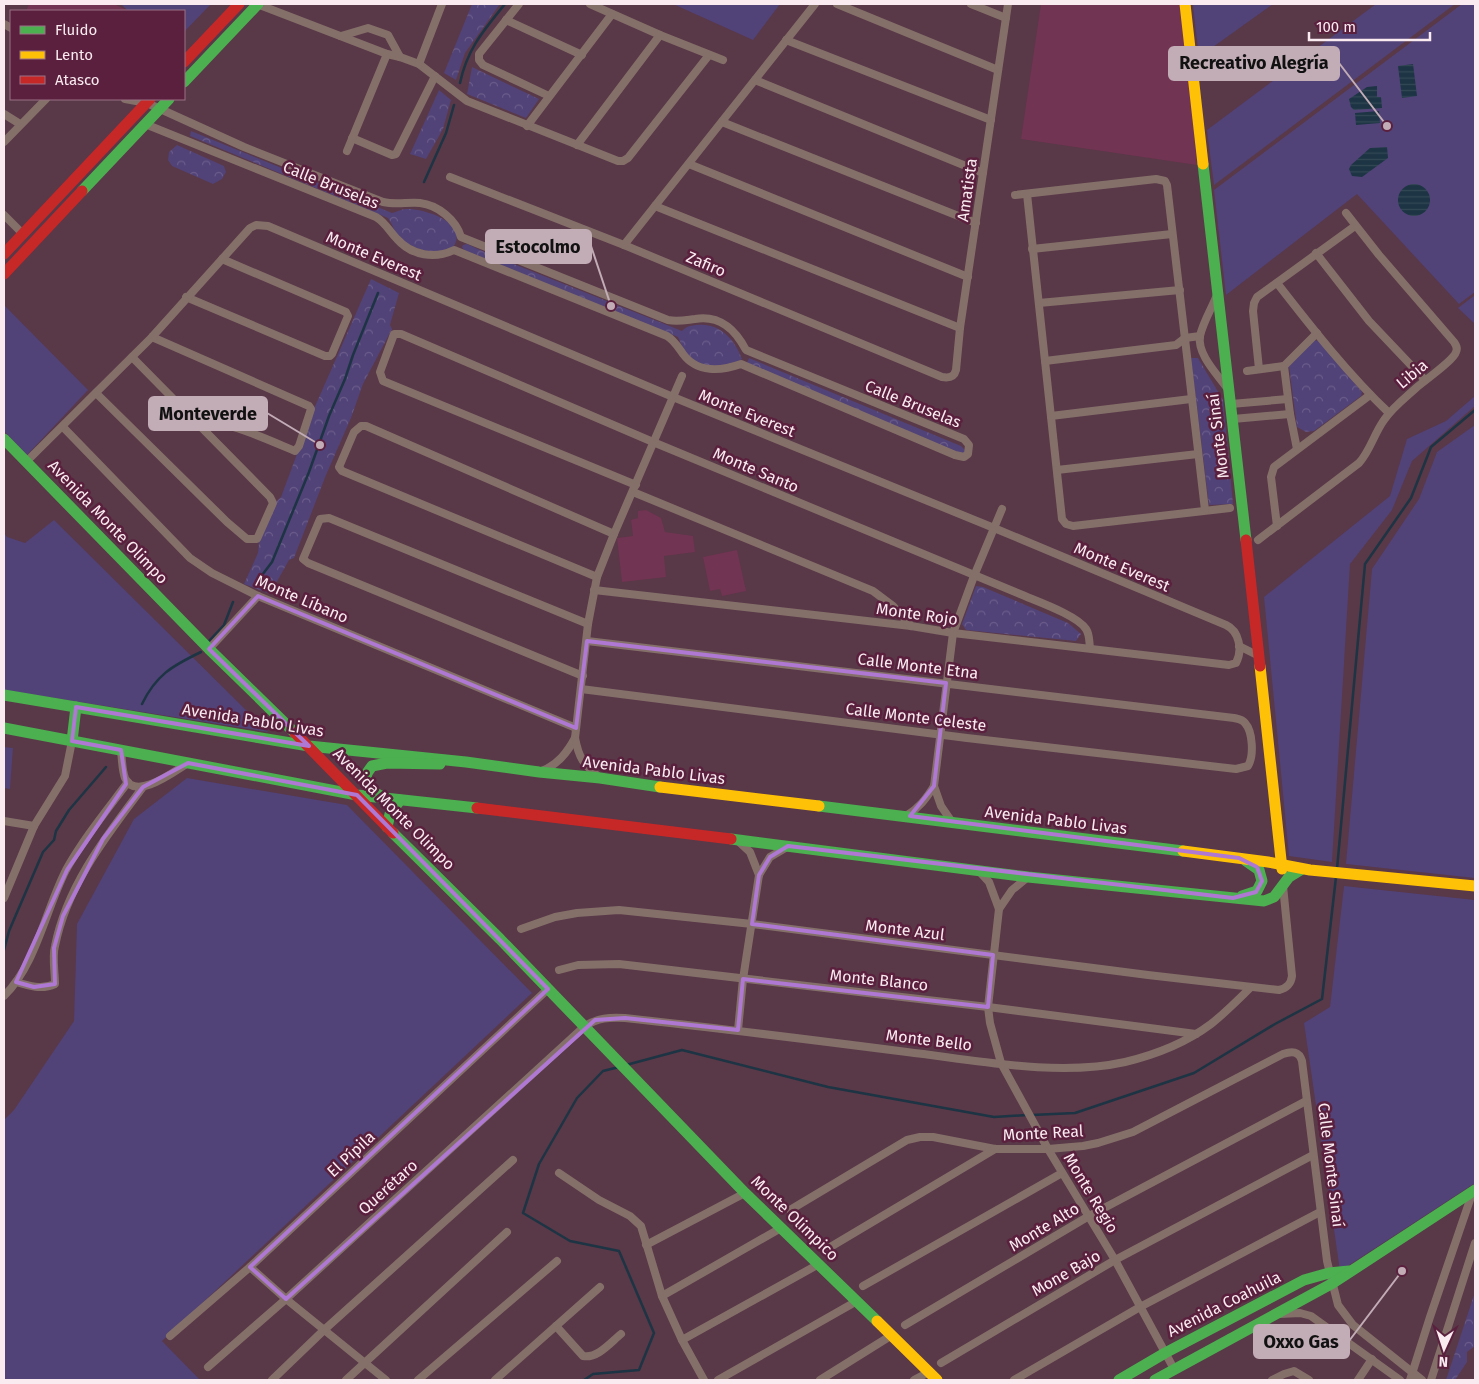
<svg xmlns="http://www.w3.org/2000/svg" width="1479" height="1384" viewBox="0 0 1479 1384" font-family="'Fira Sans',sans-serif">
	<defs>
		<pattern id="park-crowns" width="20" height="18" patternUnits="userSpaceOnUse" patternTransform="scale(1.25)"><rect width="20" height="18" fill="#514277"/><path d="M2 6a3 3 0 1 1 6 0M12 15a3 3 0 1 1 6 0" fill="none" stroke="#6b5d8b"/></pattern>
		<pattern id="water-rules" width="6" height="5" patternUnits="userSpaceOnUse" patternTransform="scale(1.25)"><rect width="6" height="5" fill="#1c3443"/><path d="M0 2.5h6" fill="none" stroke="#334855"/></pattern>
	</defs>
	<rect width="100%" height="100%" fill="#593848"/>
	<g fill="#713452">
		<path d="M29,4H114L129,11H26Z"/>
		<path d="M1041,4H1181L1197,165L1021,139Z"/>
		<path d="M646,510L661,518L665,532L693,536L695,552L664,556L666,577L622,582L617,538L633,536L631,520L638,518V511Z"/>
		<path d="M737,550L746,591L722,596L720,589L710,591L703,557Z"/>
	</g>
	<g fill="#514277">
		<path d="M121,4H211L184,32V11H128Z"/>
		<path d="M673,4H780L753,40Z"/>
		<path d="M1204,4H1273L1199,57L1193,5Z"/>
		<path d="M1376,4H1455L1214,185L1207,130Z"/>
		<path d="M1462,4H1475V292L1459,304L1357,194L1226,295L1214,190Z"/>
		<path d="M1475,295V324L1458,308Z"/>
		<path d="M4,305L88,390L27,455L4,431Z"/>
		<path d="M1475,396V406L1412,461L1392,510L1350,564L1332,862L1289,856L1264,597L1390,496L1407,439L1446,421Z"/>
		<path d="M1475,425V878L1346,864L1372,569L1419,499L1437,452Z"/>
		<path d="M54,520L268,732L4,690V533L7,537L25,543Z"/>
		<path d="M4,747L13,748L10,789L4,788Z"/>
		<path d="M187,778L347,805L532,993L162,1341L200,1380H4V1120L14,1110L74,1021L77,924L134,819Z"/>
		<path d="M1344,886L1475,900V1183L1340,1271L1304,1023L1330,1007Z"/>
	</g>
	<g fill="url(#park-crowns)">
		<path d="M472,4H500L465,53L456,80L444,73Z"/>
		<path d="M472,67L539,99L526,118L467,94Z"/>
		<path d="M439,90L451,100L443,129L426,159L410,154Z"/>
		<path d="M191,131L392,213C397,212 401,209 406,209C422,208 466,221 455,244C447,260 412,249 402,240C393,232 394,226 388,218L190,136Z"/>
		<path d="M177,145L224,166L226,172L222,179L213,184L172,166L168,160L169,152Z"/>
		<path d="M467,244L491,255L682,331C687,326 689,326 696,325C719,322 735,339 742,359C729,369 697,370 687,355C683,350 681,343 678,337L464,250L462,247L463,245Z"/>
		<path d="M371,279L399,293L390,325L392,329L363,384L351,418L326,475L294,558L289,560L270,594L244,584L258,553L259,543L274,504L281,497L313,411Z"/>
		<path d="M1314,340L1319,341L1362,392L1361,396L1314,431L1306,432L1297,427L1289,366Z"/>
		<path d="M749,358L961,446L965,450L963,455L747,363Z"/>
		<path d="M1191,358H1198L1223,400L1233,504L1209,505Z"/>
		<path d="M976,586L983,587L1068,623L1081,634L1076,641L966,630L962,624Z"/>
		<path d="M1475,1292V1346L1467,1352V1362L1455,1380H1446Z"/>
	</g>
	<g fill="url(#water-rules)">
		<path d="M1413,64L1417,96L1402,98L1398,66Z"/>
		<path d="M1377,86V97H1381L1382,108L1354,110L1351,107L1349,99L1367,87Z"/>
		<path d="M1379,111L1380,123L1356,125L1355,113Z"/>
		<path d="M1387,147L1388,158L1362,177L1352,176L1349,169L1351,165L1370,148Z"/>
		<circle cx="1414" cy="200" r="16"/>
	</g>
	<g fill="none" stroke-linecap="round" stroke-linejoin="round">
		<g stroke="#1c3443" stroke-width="2.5">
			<path d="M460,83C467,49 484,30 505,4"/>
			<path d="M424,182L446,133L454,105"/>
			<path d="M256,583L272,562L309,472L329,416L345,379L353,355L378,293"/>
			<path d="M209,641L224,625L233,602"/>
			<path d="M142,704C156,675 172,666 201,652"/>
			<path d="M1337,869L1365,564L1411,498L1431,447L1475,410"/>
			<path d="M4,950L9,931L43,852L54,840L56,831L69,810L106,767"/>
			<path d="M626,1065L682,1050L828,1087L994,1117L1027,1115"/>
			<path d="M1032,1115L1075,1113L1194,1073L1275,1024L1322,999L1336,877"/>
			<path d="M584,1380L593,1374L639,1370L654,1333L619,1251L570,1241L523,1213L539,1164L577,1098L603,1071L619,1067"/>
		</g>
		<g stroke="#847069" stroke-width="8">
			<path d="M257,4L387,54L400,57L419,64L467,101L618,161H623L628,158L709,55"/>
			<path d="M519,4L479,54V60L483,65L549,96"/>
			<path d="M590,4L660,35L723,60"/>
			<path d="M837,4L998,70"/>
			<path d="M971,4L1006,18"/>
			<path d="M506,20L582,55"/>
			<path d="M4,24L11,28"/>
			<path d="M341,36L368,28L388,35L400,57"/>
			<path d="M786,40L991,120"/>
			<path d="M419,64L442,4"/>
			<path d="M755,80L983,173"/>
			<path d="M125,99L147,103L244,147L383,202C396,205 407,202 420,203C438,205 456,220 461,237L668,320C678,322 686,320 695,319C720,315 735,329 746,350L964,439L969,445L968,454L964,457L955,455L741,364C721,371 697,373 683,354C678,347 674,340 667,336L454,250C435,259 412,256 397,239C389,231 386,223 376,217L145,124"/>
			<path d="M4,114L20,124"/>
			<path d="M722,122L976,223"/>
			<path d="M527,126L612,14"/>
			<path d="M352,138L392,155L396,154L435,76"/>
			<path d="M4,142L46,99"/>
			<path d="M577,145L660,35"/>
			<path d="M347,151L387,54"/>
			<path d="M689,164L968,277"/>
			<path d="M450,177L624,245L942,377C948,378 954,378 956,370L960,328L1008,4"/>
			<path d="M1027,194L1062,519L1066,524L1073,526L1230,508"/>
			<path d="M1015,195L1156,179L1165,181L1167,185L1205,510"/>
			<path d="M655,206L960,328"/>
			<path d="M4,215L23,234"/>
			<path d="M624,245L815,4"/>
			<path d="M1032,249L1172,234"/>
			<path d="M1316,253L1369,321L1425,380"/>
			<path d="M1277,283C1312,328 1348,374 1389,413"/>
			<path d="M1217,295C1212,308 1203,322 1200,336C1197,354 1217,374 1227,388"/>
			<path d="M186,297L325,356H330L332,354L348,316L346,312L222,259"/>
			<path d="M1039,303L1180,290"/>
			<path d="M152,337L309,406L311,409L299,446L295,451C280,445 225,419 212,425C210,426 207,430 206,431"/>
			<path d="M1045,361L1176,345L1185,338L1200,336"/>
			<path d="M1284,366L1290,414L1297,449"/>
			<path d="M1284,366L1317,333"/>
			<path d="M1259,369L1253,311L1254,303L1257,297L1355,226"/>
			<path d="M1247,371L1284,366"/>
			<path d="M96,393L227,522L247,539H257L273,503L270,497L132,357"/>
			<path d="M1231,404L1288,399"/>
			<path d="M1051,416L1191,399"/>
			<path d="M1233,419L1290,414"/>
			<path d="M63,427L190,558L212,573L258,596L576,728"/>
			<path d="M26,462L152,337L250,228L256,225L268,226L673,397L994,528L1226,625C1239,631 1243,650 1236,663L1229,665L953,633L911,626L594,590"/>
			<path d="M1057,470L1198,454"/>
			<path d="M636,485L383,381L380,372L394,334H401L653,442L1020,594C1036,601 1077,615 1086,629C1090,635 1089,642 1090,648"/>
			<path d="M633,492L873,591L893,606L911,626"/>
			<path d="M1277,526L1271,477L1274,467L1370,395"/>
			<path d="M1258,540L1359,463C1370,451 1374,434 1384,420C1392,408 1405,398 1416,388C1424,381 1454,360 1456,352C1458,348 1456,345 1454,342L1379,255L1346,213"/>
			<path d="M597,577L342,471L339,467L354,432L361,426H366L614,534"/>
			<path d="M1239,646L1259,656"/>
			<path d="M209,649L258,596"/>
			<path d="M583,676L308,563L303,559L320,519L329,518L588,624"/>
			<path d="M581,689L967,738L1236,769L1248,766C1254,756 1253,732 1245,723C1242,719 1238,719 1234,718L587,641"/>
			<path d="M121,750C122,759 122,770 125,778C135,802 176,770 188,763"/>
			<path d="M542,771C558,764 567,753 575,738"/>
			<path d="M599,777C583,764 579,758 575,738L588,624L597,577L614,534L682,376"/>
			<path d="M934,786L941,806L952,822"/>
			<path d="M906,816C919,808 926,799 934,786L953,633L974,576L1002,509"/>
			<path d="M4,821L34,826"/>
			<path d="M737,840L750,852L759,875"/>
			<path d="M978,870L989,882L999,909L988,1007L990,1023L1001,1063L1048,1149L1115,1260L1174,1369"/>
			<path d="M4,898L34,826L65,776L72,741"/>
			<path d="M999,909L1012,890L1028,877"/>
			<path d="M521,929L555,917L577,913L619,910L752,924L1148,975L1279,990C1287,988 1291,984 1292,976L1283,886"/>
			<path d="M559,970L578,965L619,964L988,1007L1196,1034"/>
			<path d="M16,982C29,986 42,990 55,984C55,972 52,957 55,946C67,885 107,835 143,787"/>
			<path d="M4,996C37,963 45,911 66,870C83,839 107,810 128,782"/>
			<path d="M738,1030L743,979L759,875L770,857L787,847"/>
			<path d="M559,1173L599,1200L630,1216L641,1226L662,1296L682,1340L704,1380"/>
			<path d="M790,1210L907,1140L920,1137H933L995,1149H1048L1083,1146L1098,1143L1133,1132L1283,1054C1292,1051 1299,1051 1302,1061L1327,1261L1338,1305L1353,1325L1422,1380"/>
			<path d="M646,1245L745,1193"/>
			<path d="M827,1249L995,1149"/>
			<path d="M250,1267L286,1299L386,1380"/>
			<path d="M863,1286L1062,1173"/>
			<path d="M662,1296L781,1228"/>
			<path d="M1280,1314L1300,1313L1311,1316L1400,1380"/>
			<path d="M905,1325L1089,1216L1306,1101"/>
			<path d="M556,1326L583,1356C597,1359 610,1343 621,1334"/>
			<path d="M170,1336L250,1267L548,989"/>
			<path d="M682,1340L819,1264"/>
			<path d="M941,1363L1115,1260L1313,1155"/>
			<path d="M208,1367L286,1299L585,1026C598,1018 609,1017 625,1018C719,1028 813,1040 907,1052C975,1060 1058,1077 1125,1062C1154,1055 1187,1042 1211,1024C1225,1013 1238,1000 1250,988"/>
			<path d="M272,1380L324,1330L513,1160"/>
			<path d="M346,1380L507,1232"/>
			<path d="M418,1380L557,1261"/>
			<path d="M495,1380L600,1287"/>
			<path d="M718,1380L857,1301"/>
			<path d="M820,1380L892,1335"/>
			<path d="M914,1380L929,1372"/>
			<path d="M1014,1380L1140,1307L1320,1212"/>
			<path d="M1272,1380L1284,1374L1294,1371L1309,1380"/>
			<path d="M1358,1380L1372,1359"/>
			<path d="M1410,1380L1430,1317L1473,1191"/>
			<path d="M1431,1380L1475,1243"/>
		</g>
		<g stroke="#4caf50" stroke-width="11">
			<path d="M184,82L258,4"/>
			<path d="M1203,164L1246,540"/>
			<path d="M82,191L169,99"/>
			<path d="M4,439L209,649L295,733"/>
			<path d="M4,695L309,746L466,762L539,772L600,778L660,787"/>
			<path d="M4,728L357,795L477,808"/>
			<path d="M72,741L76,707"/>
			<path d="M381,796C370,791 365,785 367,773L372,766L387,763L440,764"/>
			<path d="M819,806L1183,851"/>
			<path d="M387,827L390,814L400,800"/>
			<path d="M393,833L500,939L745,1193L877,1321"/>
			<path d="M731,839L1028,877L1264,901L1274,897L1289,877L1302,869"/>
			<path d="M1242,896L1257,891L1262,881L1259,870L1246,861"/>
			<path d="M1119,1380L1165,1353L1304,1280L1329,1273L1349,1271"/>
			<path d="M1155,1380L1333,1283L1475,1190"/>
		</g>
		<g stroke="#ffc107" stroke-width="11">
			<path d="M1185,4L1203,164"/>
			<path d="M1260,666L1282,869"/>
			<path d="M660,787L819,806"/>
			<path d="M1183,851L1268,862L1310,870L1475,886"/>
			<path d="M877,1321L937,1380"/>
		</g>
		<g stroke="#c62828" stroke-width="11">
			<path d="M184,62L239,4"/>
			<path d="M4,254L150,99"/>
			<path d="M4,274L82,191"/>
			<path d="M1246,540L1260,666"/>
			<path d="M295,733L393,833"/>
			<path d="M477,808L731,839"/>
		</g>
	</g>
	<path fill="none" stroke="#ae78d3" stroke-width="4" stroke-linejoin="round" d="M258,596L576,728L587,641L946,683L934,786L910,816L1239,858L1257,867L1262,881L1256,892L1233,898L788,846L770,857L759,875L752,924L993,955L988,1007L743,979L738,1030L625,1018L595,1020L286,1299L250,1267L548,989L357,795L188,763L143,787L103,839L63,916L54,948L55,984L34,987L16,982L67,870L126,784L121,750L72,741L76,707L309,746L209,649Z"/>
	<g text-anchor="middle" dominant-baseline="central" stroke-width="5" stroke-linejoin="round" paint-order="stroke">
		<g font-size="16" fill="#faebf1" stroke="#5a203d">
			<text transform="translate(331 185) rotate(22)">Calle Bruselas</text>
			<text transform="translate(967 190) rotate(-82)">Amatista</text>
			<text transform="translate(374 256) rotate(23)">Monte Everest</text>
			<text transform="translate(706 264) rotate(23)">Zafiro</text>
			<text transform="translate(1412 374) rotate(-40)">Libia</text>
			<text transform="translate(913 404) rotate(22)">Calle Bruselas</text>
			<text transform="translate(747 413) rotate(22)">Monte Everest</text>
			<text transform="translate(1218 436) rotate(-97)">Monte Sinaí</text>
			<text transform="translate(756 470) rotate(23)">Monte Santo</text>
			<text transform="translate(108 522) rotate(46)">Avenida Monte Olimpo</text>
			<text transform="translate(1122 567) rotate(23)">Monte Everest</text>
			<text transform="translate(302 599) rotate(23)">Monte Líbano</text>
			<text transform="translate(917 614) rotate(8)">Monte Rojo</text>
			<text transform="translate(918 666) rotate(7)">Calle Monte Etna</text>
			<text transform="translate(916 717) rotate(7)">Calle Monte Celeste</text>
			<text transform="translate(253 720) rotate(9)">Avenida Pablo Livas</text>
			<text transform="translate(654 770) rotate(7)">Avenida Pablo Livas</text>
			<text transform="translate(394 809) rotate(45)">Avenida Monte Olimpo</text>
			<text transform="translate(1056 820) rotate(7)">Avenida Pablo Livas</text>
			<text transform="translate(905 930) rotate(7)">Monte Azul</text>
			<text transform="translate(879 980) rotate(6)">Monte Blanco</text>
			<text transform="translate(929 1040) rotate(7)">Monte Bello</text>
			<text transform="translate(1043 1133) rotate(-3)">Monte Real</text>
			<text transform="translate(351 1154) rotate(-43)">El Pípila</text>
			<text transform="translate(1331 1165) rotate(83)">Calle Monte Sinaí</text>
			<text transform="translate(388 1187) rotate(-42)">Querétaro</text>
			<text transform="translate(1091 1193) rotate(59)">Monte Regio</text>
			<text transform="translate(795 1218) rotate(44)">Monte Olimpico</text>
			<text transform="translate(1044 1227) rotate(-31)">Monte Alto</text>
			<text transform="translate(1066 1273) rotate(-30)">Mone Bajo</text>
			<text transform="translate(1224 1304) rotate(-27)">Avenida Coahuila</text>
		</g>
	</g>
	<path fill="none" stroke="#c2acb6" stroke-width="2" d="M1387 126L1339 63M611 306L591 246M320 445L267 413M1402 1271L1349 1341"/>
	<g fill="#c2acb6" stroke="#5a203d" stroke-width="2">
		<circle cx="1387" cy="126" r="5"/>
		<circle cx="611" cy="306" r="5"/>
		<circle cx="320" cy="445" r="5"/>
		<circle cx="1402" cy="1271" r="5"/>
	</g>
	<g fill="#c2acb6" stroke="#c2acb6" stroke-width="2">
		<rect x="1169" y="47" width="170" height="33" rx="5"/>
		<rect x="486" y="230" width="105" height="33" rx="5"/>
		<rect x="149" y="397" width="118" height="33" rx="5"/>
		<rect x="1254" y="1325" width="95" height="33" rx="5"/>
	</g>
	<g font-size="18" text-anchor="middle" font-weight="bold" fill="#111">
		<text x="1254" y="69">Recreativo Alegría</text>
		<text x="538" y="253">Estocolmo</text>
		<text x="208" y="420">Monteverde</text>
		<text x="1301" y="1348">Oxxo Gas</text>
	</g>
	<rect width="1479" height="1384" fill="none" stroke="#faebf1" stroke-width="10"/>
	<rect x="10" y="10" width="175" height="90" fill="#5a203d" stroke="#9a7185"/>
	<rect x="20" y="26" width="25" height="8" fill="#4caf50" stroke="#9a7185"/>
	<text x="55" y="35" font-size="15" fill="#faebf1">Fluido</text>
	<rect x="20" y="51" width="25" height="8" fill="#ffc107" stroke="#9a7185"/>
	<text x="55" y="60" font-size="15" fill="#faebf1">Lento</text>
	<rect x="20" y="76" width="25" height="8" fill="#c62828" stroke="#9a7185"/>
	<text x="55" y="85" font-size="15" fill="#faebf1">Atasco</text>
	<g transform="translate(1444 1349) rotate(183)" stroke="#5a203d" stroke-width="4" paint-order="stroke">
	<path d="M0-4L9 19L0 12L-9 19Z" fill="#faebf1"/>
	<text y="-8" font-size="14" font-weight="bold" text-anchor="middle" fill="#faebf1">N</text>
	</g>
	<path d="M1309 32v8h121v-8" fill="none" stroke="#faebf1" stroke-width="2.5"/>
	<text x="1316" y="32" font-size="15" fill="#faebf1" stroke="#5a203d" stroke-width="4" paint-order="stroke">100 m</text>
</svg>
